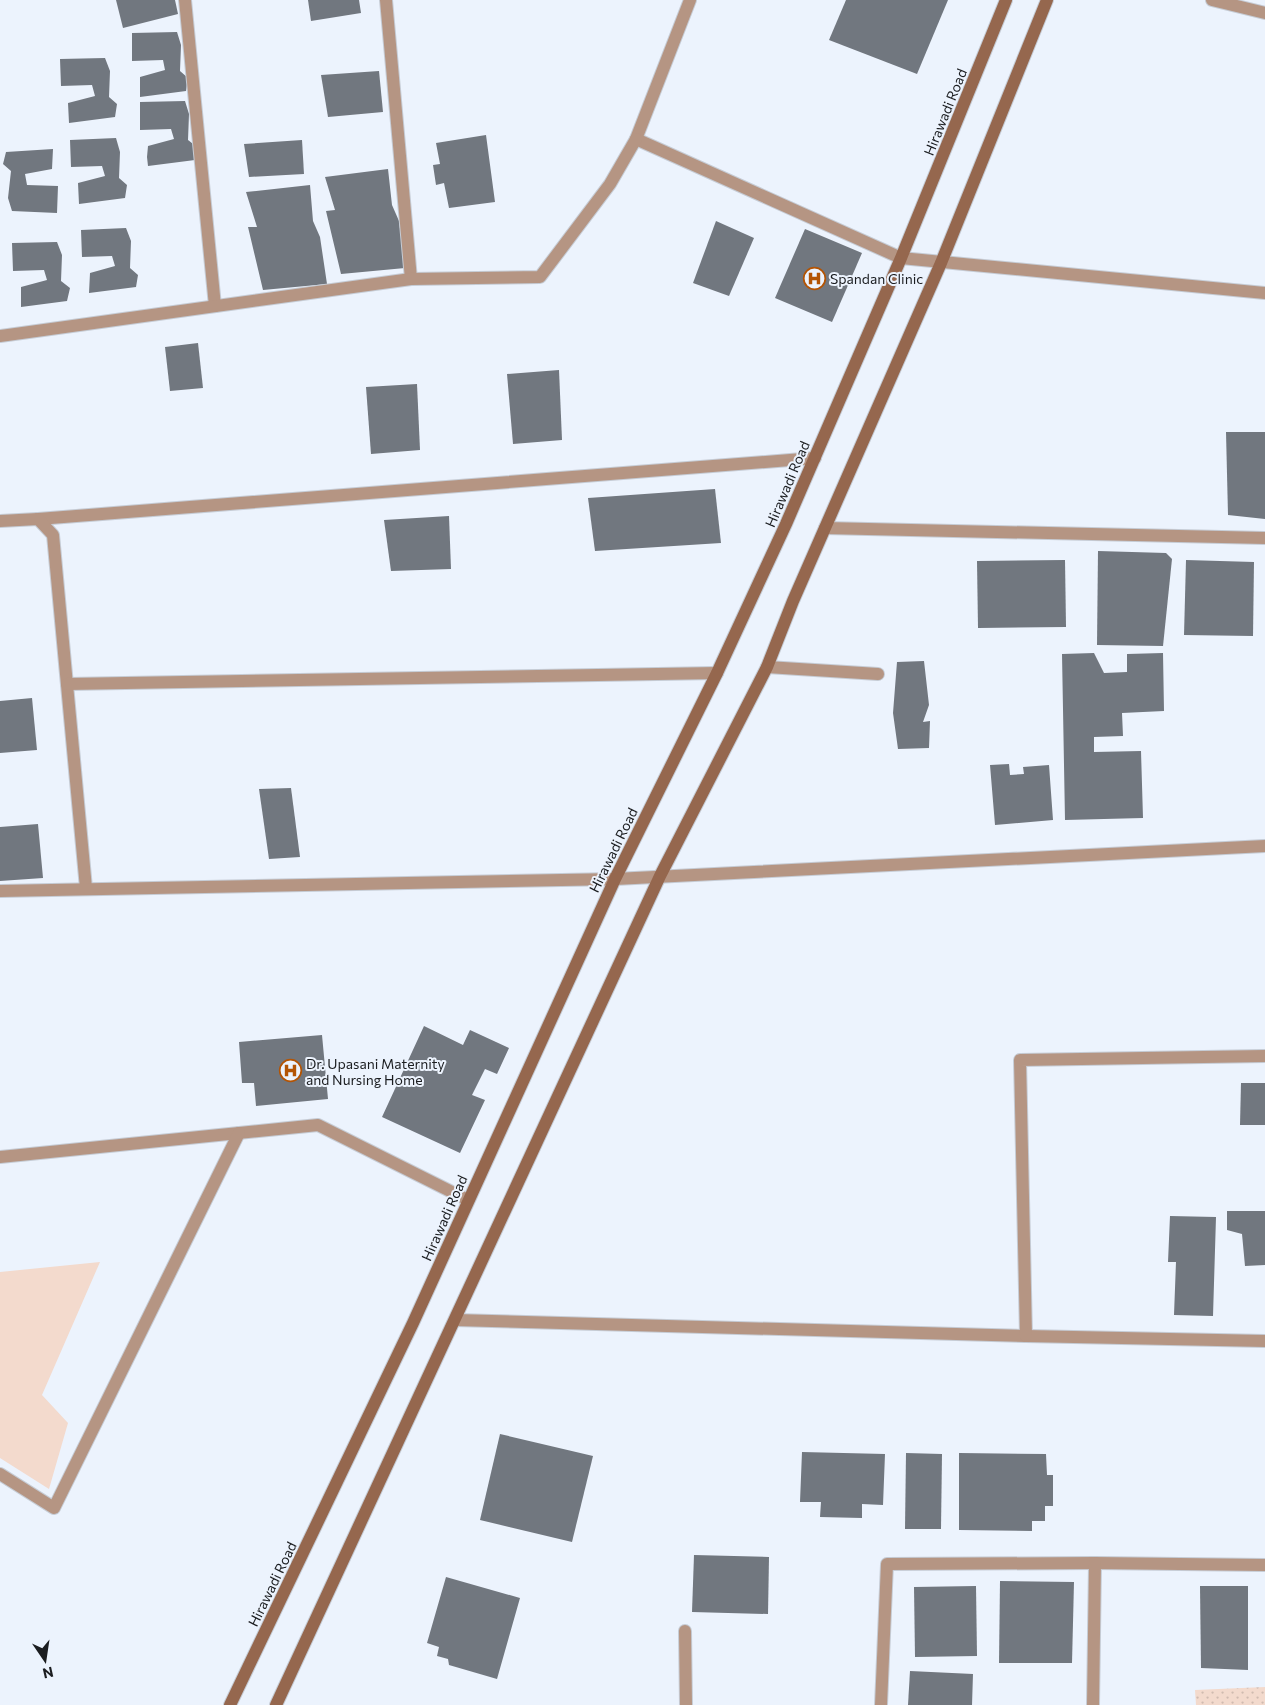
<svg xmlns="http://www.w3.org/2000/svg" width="1265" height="1705" viewBox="0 0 1265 1705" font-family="Commissioner,sans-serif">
	<defs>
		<pattern id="grass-dots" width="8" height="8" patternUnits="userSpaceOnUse" patternTransform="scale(1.25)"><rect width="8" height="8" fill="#f3dacd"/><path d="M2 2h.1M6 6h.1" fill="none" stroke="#d0bbb0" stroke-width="1.8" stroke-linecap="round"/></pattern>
	</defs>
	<rect width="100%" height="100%" fill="#ecf3fd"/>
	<path fill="url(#grass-dots)" d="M1265,1687V1705H1196L1195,1690Z"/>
	<path fill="#f3dacd" d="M100,1262L42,1395L68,1423L49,1489L0,1458V1272Z"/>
	<g fill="#71777f">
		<path d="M116,0H175L178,14L123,28Z"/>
		<path d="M308,0H359L361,13L311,21Z"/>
		<path d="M846,0H948L917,74L829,40Z"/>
		<path d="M177,32L181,45L180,71L188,78L186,91L140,97V77L165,70L163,60L132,61V33Z"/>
		<path d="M105,58L110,71L109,97L117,104L115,117L69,123L68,103L95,96L92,85L61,86L60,59Z"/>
		<path d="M379,71L383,112L328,117L321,75Z"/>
		<path d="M185,101L189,114L188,140L197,147L195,160L148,166L147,157L148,146L174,139L171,129L140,130V102Z"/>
		<path d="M486,135L495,202L449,208L444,183L436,185L433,165L440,164L436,143Z"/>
		<path d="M116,138L120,152L119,178L127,185L125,198L79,204L78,183L105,176L102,166L71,167L70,140Z"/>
		<path d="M302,140L304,174L249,177L244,144Z"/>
		<path d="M53,149L52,169L25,174L27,185L58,186L57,213L12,211L8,198L11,171L3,164L6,152Z"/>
		<path d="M388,169L392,205L399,221L405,268L341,274L326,211L335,210L325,177Z"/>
		<path d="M310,185L313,221L320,237L327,284L263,290L248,227H257L246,192Z"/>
		<path d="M716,221L754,238L729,296L693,283Z"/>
		<path d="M126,228L131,241L130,268L138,275L136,287L89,293L90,273L115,266L112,256L82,257L81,230Z"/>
		<path d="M805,229L862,253L832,322L775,298Z"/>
		<path d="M57,242L62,255L61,281L70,288L67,301L21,307V287L47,280L44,270L13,271L12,243Z"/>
		<path d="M198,343L203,388L170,391L165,347Z"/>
		<path d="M559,370L562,440L513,444L507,374Z"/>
		<path d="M417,384L420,450L371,454L366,387Z"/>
		<path d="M1226,432H1265V519L1228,515Z"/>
		<path d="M715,489L721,543L595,551L588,498Z"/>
		<path d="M449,516L451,569L391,571L384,520Z"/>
		<path d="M1098,551L1166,553L1172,559L1163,646L1097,645Z"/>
		<path d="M1065,560L1066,627L978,628L977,561Z"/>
		<path d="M1186,560L1254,562L1253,636L1184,635Z"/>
		<path d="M1094,653L1104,673L1127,672V654L1163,653L1164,711L1122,713L1123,736L1094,737V752L1141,751L1143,818L1065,820L1062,654Z"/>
		<path d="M924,661L929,705L923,722L930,721L929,748L898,749L893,713L897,662Z"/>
		<path d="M32,698L37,750L0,753V701Z"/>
		<path d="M1009,764L1010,775L1024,774L1023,767L1049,765L1053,820L995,825L990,765Z"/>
		<path d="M291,788L300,857L269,859L259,789Z"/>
		<path d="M38,824L43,878L0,881V827Z"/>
		<path d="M424,1026L463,1045L470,1030L509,1048L497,1074L485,1069L472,1095L485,1100L460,1153L382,1117Z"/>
		<path d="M322,1035L328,1099L256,1106L254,1083H242L239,1042Z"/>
		<path d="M1241,1083H1265V1125H1240Z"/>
		<path d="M1227,1211H1265V1265L1245,1266L1242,1234L1227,1230Z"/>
		<path d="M1170,1216L1216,1217L1213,1316L1174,1315L1176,1262H1168Z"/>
		<path d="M500,1434L593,1456L572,1542L480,1520Z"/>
		<path d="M802,1452L885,1454L883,1505L862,1504V1518L820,1517L821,1502H800Z"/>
		<path d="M906,1453L942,1454L941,1529H905Z"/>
		<path d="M959,1453L1046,1454L1047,1475H1053V1506H1045V1521H1032V1531L959,1530Z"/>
		<path d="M694,1555L769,1557L768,1614L692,1612Z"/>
		<path d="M446,1577L520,1598L497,1679L449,1665L448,1659L437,1656L439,1647L427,1643Z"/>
		<path d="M1000,1581L1074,1582L1072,1663H999Z"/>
		<path d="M976,1586L977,1656L915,1657L914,1587Z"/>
		<path d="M1200,1586H1248V1670L1201,1668Z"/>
		<path d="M910,1671L973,1674L972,1705H908Z"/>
	</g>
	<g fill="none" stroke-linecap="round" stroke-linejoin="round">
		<defs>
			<g id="street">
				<path d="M185,0L215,306"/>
				<path d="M386,0L411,279"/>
				<path d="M690,0L636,139L901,258L1265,293"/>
				<path d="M1212,0L1265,13"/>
				<path d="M0,336L411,279L540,277L610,184L636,139"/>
				<path d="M38,519L815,458"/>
				<path d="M0,521L38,519L53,535L86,888"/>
				<path d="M825,528L1265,538"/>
				<path d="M767,667L878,674"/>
				<path d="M67,684L717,673"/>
				<path d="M0,891L615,879L1265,846"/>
				<path d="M0,1157L318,1125L468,1200"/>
				<path d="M455,1320L1026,1336L1265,1341"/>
				<path d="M1026,1336L1020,1060L1265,1056"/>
				<path d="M0,1474L54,1508L239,1133"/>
				<path d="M685,1631L686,1705"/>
				<path d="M881,1705L887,1564L1095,1563L1265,1565"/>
				<path d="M1093,1705L1095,1563"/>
			</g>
			<g id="secondary">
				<path d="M230,1705L413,1323L615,879L717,673L786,524L901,258L1006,0"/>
				<path d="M276,1705L660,876L767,667L793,601L941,263L1047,0"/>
			</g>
		</defs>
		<use href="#street" stroke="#c6ccd5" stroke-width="14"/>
		<use href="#secondary" stroke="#c6ccd5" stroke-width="14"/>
		<use href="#street" stroke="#b59583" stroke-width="12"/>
		<use href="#secondary" stroke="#95674e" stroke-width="12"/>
	</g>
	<defs>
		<symbol id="hospital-ring" viewBox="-11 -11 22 22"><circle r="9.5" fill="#ecf3fd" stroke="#b35404" stroke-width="1.5"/><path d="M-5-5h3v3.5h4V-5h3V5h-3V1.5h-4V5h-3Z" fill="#b35404"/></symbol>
	</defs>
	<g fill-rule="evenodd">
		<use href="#hospital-ring" x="802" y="266" width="25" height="25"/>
		<use href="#hospital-ring" x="278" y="1058" width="25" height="25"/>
	</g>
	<g text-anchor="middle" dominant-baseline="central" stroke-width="4" stroke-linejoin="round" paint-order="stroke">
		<g font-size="14" fill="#1b1d20" stroke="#ecf3fd">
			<text transform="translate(945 112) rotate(-68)">Hirawadi Road</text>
			<text transform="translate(787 484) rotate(-67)">Hirawadi Road</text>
			<text transform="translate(613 850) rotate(-64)">Hirawadi Road</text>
			<text transform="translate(444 1218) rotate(-66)">Hirawadi Road</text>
			<text transform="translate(272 1584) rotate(-64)">Hirawadi Road</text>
		</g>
		<g font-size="14" fill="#1b1d20" stroke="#ecf3fd" text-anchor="start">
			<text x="830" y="278">Spandan Clinic</text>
			<text x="306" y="1063">Dr. Upasani Maternity<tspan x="306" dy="16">and Nursing Home</tspan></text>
		</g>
	</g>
	<g transform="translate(45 1660) rotate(167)" stroke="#ecf3fd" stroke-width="4" paint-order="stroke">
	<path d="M0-4L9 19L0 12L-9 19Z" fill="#1b1d20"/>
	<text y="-8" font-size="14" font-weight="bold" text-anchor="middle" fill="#1b1d20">N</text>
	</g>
</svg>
